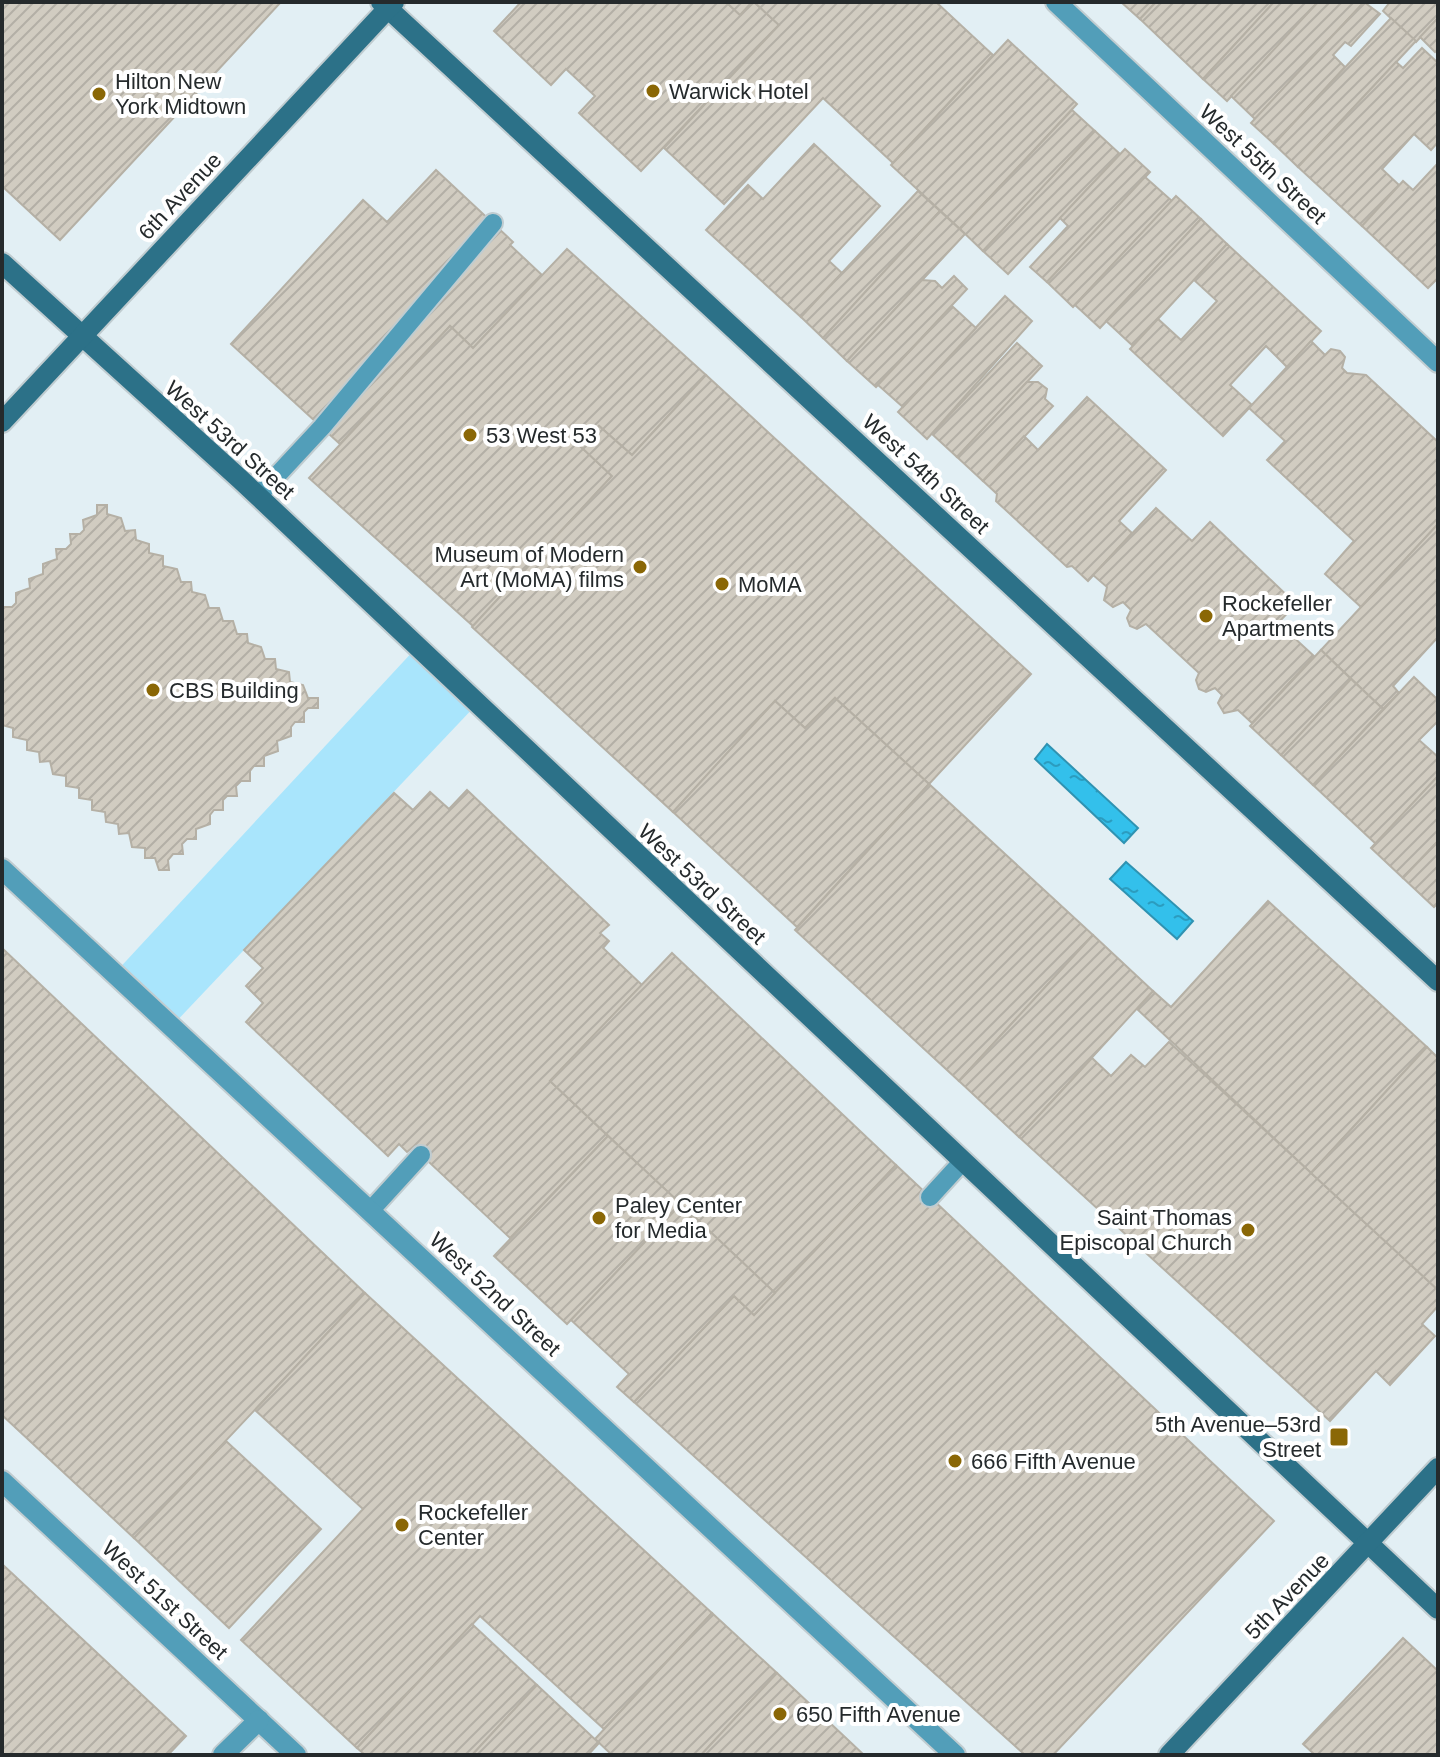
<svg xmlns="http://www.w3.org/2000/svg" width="1440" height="1757" viewBox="0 0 1440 1757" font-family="Arial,sans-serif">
	<defs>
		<pattern id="water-ripples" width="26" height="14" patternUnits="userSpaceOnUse" patternTransform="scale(2)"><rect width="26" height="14" fill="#33c0eb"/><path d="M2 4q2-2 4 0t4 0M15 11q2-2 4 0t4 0" fill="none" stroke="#2b9cbf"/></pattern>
		<pattern id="building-hatch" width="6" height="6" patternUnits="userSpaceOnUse" patternTransform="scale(2)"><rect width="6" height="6" fill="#d1ccc1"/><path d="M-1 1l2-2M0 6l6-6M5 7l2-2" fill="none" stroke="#b3afa6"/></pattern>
	</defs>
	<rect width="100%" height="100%" fill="#e2eff4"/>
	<path fill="#a9e5fc" d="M416,648L477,704L171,1027L114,974Z"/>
	<g fill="url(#water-ripples)" stroke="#2f93b2" stroke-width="2">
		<path d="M1047,744L1138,828L1124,843L1035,759Z"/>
		<path d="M1126,862L1193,921L1177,939L1110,879Z"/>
	</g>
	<g fill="url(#building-hatch)" stroke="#b5b0a5" stroke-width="2">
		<path d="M2,2H281L60,240L2,186Z"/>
		<path d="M521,2H726L740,15L754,2L779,25L641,171L579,113L595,96L566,69L551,85L494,31Z"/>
		<path d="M726,2H752L740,15Z"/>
		<path d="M754,2H936L993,55L893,163L823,98L724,204L664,148L779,25Z"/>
		<path d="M1121,2H1156L1140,19Z"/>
		<path d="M1156,2H1274L1203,79L1140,19Z"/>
		<path d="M1274,2H1318L1227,101L1203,79Z"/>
		<path d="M1318,2H1364L1255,119L1231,96Z"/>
		<path d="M1364,2L1380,14L1351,46L1345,42L1333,55L1345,67L1274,144L1251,123Z"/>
		<path d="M1438,2V18L1416,42L1383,11L1390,2Z"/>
		<path d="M1391,18L1416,41L1298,167L1274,144Z"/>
		<path d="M1438,18V49L1435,52L1420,37Z"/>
		<path d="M1008,40L1077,104L960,229L891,165Z"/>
		<path d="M1422,48L1438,63V142L1431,150L1414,134L1382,169L1399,185L1362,226L1298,167L1396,62L1403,68Z"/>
		<path d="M1072,110L1095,131L983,251L960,229Z"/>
		<path d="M1095,131L1120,154L1008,274L983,251Z"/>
		<path d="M814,144L880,206L829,261L842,273L801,317L706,230L748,185L763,199Z"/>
		<path d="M1125,149L1150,172L1047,282L1030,267L1068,226L1060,218Z"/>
		<path d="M1438,163V278L1428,288L1362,226L1403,181L1413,190Z"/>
		<path d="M436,170L513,242L510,245L542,275L473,348L450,326L340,444L231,344L363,200L387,222Z"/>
		<path d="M1145,177L1172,201L1073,307L1047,282Z"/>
		<path d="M918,191L940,211L823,338L801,317Z"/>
		<path d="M1176,196L1201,219L1100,328L1075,305Z"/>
		<path d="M940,211L965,234L847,361L823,338Z"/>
		<path d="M1201,219L1227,244L1133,346L1106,321Z"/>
		<path d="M1227,244L1321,331L1287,367L1266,346L1230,385L1252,405L1223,436L1130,349L1158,319L1181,340L1217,301L1194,280Z"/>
		<path d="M567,249L706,375L632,455L599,426L580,446L612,476L473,626L309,478L450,326L473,348Z"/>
		<path d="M954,276L967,289L876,387L847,361L922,280L935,281L942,288Z"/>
		<path d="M1005,296L1032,321L927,439L898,412Z"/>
		<path d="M952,306L976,328L903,407L878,385Z"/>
		<path d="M1311,341L1325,355L1331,349L1340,351L1345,357L1342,368L1347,373L1366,375L1438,442V524L1361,607L1325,574L1354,541L1267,460L1285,441L1249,408Z"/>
		<path d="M1017,343L1042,366L957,457L932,434Z"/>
		<path d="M706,375L1031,674L929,784L835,698L805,728L775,701L673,812L472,627L612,476L580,446L599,426L632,455Z"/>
		<path d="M1027,382H1038L1047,389L1045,399L1053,406L983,481L957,457Z"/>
		<path d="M1087,397L1166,470L1119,521L1132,533L1088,581L1072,566L1067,567L996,501L997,494L983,481L1024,436L1038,450Z"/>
		<path d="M97,505H107V514L121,518L125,531L135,530L136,540L149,544V553L163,556V566L177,569L181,582H191L192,592L205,595L209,608H219L223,621H233L237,634H247L248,643L261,647L265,659H275L276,669L289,672L290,682L303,685L308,698H318V708H308L304,712V722H295L291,727V736L277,741L278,751L264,756V766H254L250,771V781H241L236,786L237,796H227L223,800V810H214L210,815V824L196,829V839H187L182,844L183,854H173L168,860L169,870H159L155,858H145V848L132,847L129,833L119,834L118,824L106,822L105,812L92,810V800L79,798V788L66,786V776L53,774L50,761L40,762L39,752L27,750V740L13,737V728L2,725V607H12L16,603V593L30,588L29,579L43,574V564L57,559L56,549H66L71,544L70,534H80L84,530L83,520L97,515Z"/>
		<path d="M1156,508L1192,541L1210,522L1296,604L1278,623L1314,656L1252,723L1238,710L1224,713L1218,703L1222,695L1215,688L1206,692L1199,689L1196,680L1199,673L1146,624L1137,629L1130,626L1127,618L1131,610L1123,602L1113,607L1104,600L1107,587L1093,575Z"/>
		<path d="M1438,524V637L1393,686L1399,693L1383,709L1321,650Z"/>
		<path d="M1321,650L1351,679L1281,755L1250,726Z"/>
		<path d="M1414,677L1438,700V721L1419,740L1438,757V776L1376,844L1313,785Z"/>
		<path d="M1351,679L1383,709L1313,785L1281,755Z"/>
		<path d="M835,698L929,784L797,927L673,812L775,701L805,728Z"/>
		<path d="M1438,776V841L1403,878L1371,848Z"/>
		<path d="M929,784L1093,935L959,1081L795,930Z"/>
		<path d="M467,790L609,925L600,933L609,941L603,948L642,985L550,1081L608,1136L510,1238L413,1147L407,1152L399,1144L388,1156L246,1022L263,1003L246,986L263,968L244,950L394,793L413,810L430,792L449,809Z"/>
		<path d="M1438,841V903L1434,907L1403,878Z"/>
		<path d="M1268,901L1427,1047L1311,1173L1137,1009L1153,991L1171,1007Z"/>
		<path d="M1093,935L1153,991L1019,1137L959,1081Z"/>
		<path d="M2,948L365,1293L134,1538L2,1415Z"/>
		<path d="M672,953L896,1165L775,1293L550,1081Z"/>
		<path d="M1169,1042L1438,1290V1306L1422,1324L1435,1336L1390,1385L1376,1371L1330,1421L1019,1137L1092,1058L1111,1076L1131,1055L1145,1067Z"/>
		<path d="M1427,1047L1438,1058V1290L1311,1173Z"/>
		<path d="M608,1136L681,1204L567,1324L494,1256Z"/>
		<path d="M896,1165L1274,1521L1053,1755H1025L634,1402L734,1296L754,1315Z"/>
		<path d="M681,1204L775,1293L754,1315L734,1296L634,1402L617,1387L629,1374L571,1320Z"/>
		<path d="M365,1293L712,1613L604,1729L480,1616L357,1748L241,1640L363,1509L255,1410Z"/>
		<path d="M226,1441L321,1529L229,1628L134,1538Z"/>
		<path d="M2,1564L186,1736L168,1755H2Z"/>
		<path d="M712,1613L777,1673L701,1755H612L595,1739Z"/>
		<path d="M472,1624L537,1685L472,1755H365L357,1748Z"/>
		<path d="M1403,1638L1438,1671V1755H1315L1303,1744Z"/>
		<path d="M777,1673L864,1755H701Z"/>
		<path d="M537,1685L599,1743L588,1755H472Z"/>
	</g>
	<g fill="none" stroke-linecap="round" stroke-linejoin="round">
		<defs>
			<g id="lane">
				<path d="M258,496L322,427L493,223"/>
				<path d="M930,1197L962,1162"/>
				<path d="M370,1211L421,1155"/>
			</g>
			<g id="street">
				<path d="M1056,2L1438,362"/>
				<path d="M2,869L955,1755"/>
				<path d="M2,1481L296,1755"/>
				<path d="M223,1755L259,1720"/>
			</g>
			<g id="secondary">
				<path d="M381,2L1438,981"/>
				<path d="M2,263L240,479L1438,1609"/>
				<path d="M2,422L394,2"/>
				<path d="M1169,1755L1438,1468"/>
			</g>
		</defs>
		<use href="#lane" stroke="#c0ccd0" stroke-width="22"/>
		<use href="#street" stroke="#c0ccd0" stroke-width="24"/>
		<use href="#secondary" stroke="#c0ccd0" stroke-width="24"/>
		<use href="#lane" stroke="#529eb9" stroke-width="18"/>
		<use href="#street" stroke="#529eb9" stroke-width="20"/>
		<use href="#secondary" stroke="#2c7188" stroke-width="20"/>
	</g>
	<g fill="#8a6706" stroke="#fff" stroke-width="3">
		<circle cx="653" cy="91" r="8"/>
		<circle cx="99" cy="94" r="8"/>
		<circle cx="470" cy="435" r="8"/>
		<circle cx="640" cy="567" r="8"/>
		<circle cx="722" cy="584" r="8"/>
		<circle cx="1206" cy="616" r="8"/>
		<circle cx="153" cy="690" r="8"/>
		<circle cx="599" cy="1218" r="8"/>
		<circle cx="1248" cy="1230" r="8"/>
		<rect x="1329" y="1427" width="20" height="20" rx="4"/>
		<circle cx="955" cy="1461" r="8"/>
		<circle cx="402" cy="1525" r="8"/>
		<circle cx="780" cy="1714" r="8"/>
	</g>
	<g text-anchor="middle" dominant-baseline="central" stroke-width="8" stroke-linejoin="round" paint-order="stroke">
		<g font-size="22" fill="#252a2c" stroke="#fff" text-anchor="start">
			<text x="115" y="81">Hilton New<tspan x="115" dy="25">York Midtown</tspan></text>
			<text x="669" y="91">Warwick Hotel</text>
			<text x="486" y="435">53 West 53</text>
			<text x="624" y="554" text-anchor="end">Museum of Modern<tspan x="624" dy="25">Art (MoMA) films</tspan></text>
			<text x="738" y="584">MoMA</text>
			<text x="1222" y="603">Rockefeller<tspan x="1222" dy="25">Apartments</tspan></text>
			<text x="169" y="690">CBS Building</text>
			<text x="615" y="1205">Paley Center<tspan x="615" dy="25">for Media</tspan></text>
			<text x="1232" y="1217" text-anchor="end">Saint Thomas<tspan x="1232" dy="25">Episcopal Church</tspan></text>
			<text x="1321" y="1424" text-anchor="end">5th Avenue–53rd<tspan x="1321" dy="25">Street</tspan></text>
			<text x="971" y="1461">666 Fifth Avenue</text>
			<text x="418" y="1512">Rockefeller<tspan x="418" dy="25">Center</tspan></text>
			<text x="796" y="1714">650 Fifth Avenue</text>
		</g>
		<g font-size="22" fill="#252a2c" stroke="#fff">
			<text transform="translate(1263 164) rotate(43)">West 55th Street</text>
			<text transform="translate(180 196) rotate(-47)">6th Avenue</text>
			<text transform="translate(230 440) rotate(42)">West 53rd Street</text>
			<text transform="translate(926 474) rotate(43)">West 54th Street</text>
			<text transform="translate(702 884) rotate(43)">West 53rd Street</text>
			<text transform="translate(495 1294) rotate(43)">West 52nd Street</text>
			<text transform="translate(1287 1596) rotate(-46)">5th Avenue</text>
			<text transform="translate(165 1600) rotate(43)">West 51st Street</text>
		</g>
	</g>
	<rect width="1440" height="1757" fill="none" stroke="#252a2c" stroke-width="8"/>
</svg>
